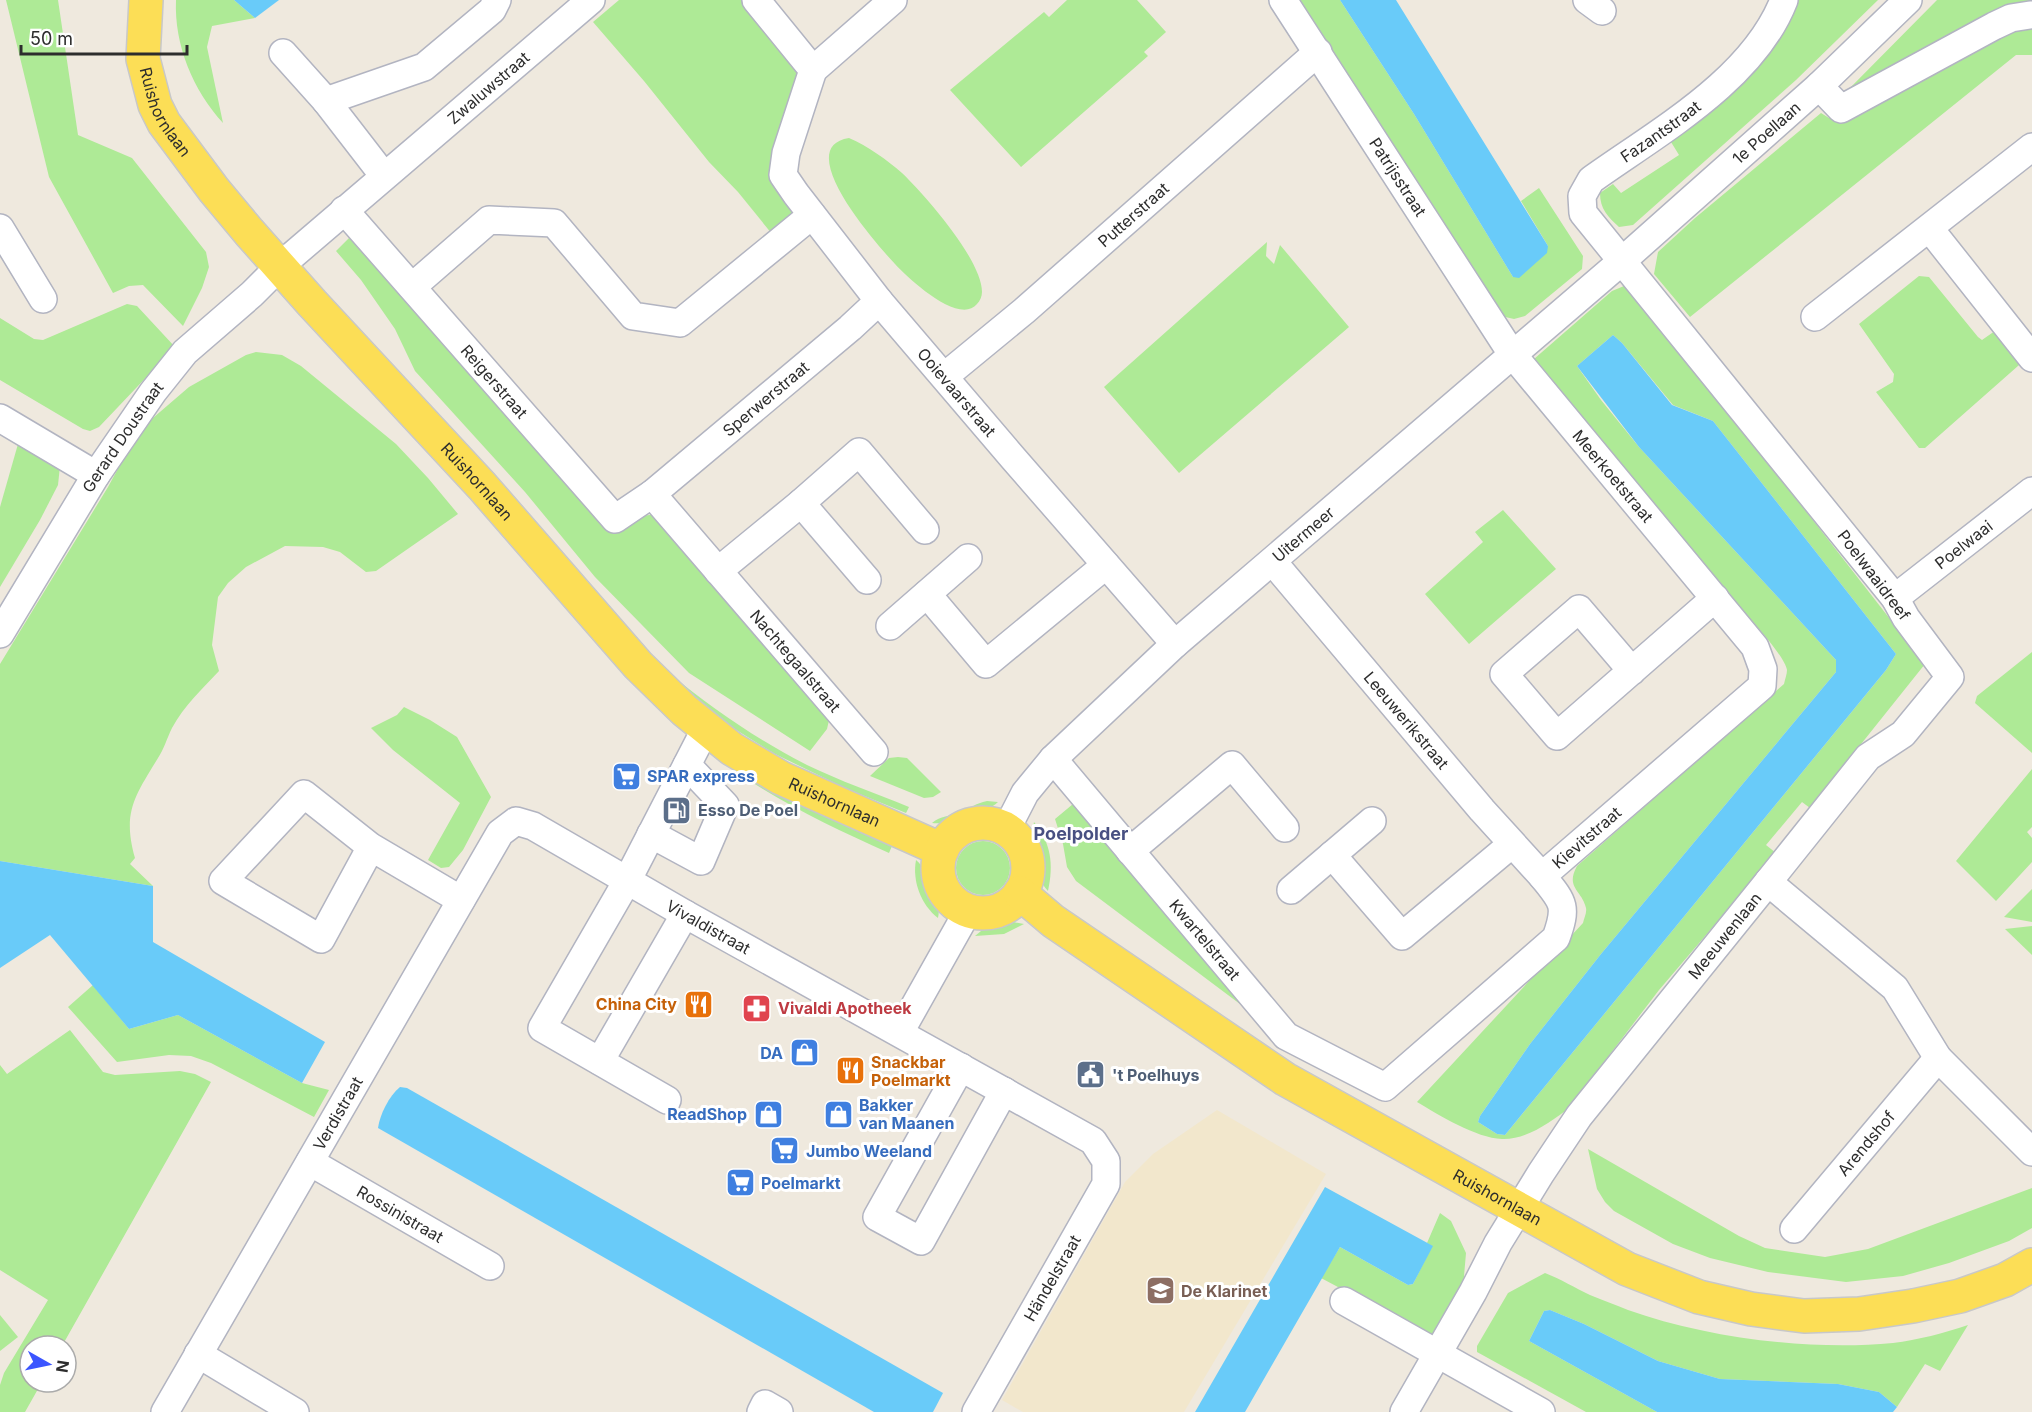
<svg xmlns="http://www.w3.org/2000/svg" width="2032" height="1412" viewBox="0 0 2032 1412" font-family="Inter,sans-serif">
	<rect width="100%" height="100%" fill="#efe9de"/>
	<path fill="#f2e7cc" d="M1217,1110L1326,1174L1184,1412H1023L1002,1400L1125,1182L1153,1154Z"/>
	<g fill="#aeea96" fill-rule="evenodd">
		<path d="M6,0H58L78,135L132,158L206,252L209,267L202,288L183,326L143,285L129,286L113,293L49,177Z"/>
		<path d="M176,0H234L255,18L212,26L207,47L223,123C193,90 174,45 176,0Z"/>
		<path d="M619,0H744L802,68L773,158L800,211L772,234L738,192L709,162L644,81L593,22Z"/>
		<path d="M1067,0H1137L1166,32L1144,52L1148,56L1021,167L950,90L1044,12L1049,17Z"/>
		<path d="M1296,0H1340L1414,114L1513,277L1548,246L1521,201L1539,188L1583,256L1582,269L1525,316L1514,319L1501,316Z"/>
		<path d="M1794,0H1878L1796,80L1633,225L1619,227C1608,217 1600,209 1600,193L1613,184L1621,193L1679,155L1671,142L1730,85Z"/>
		<path d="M1937,0H2032V55H2016L1690,317L1654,274L1658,252L1695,218L1821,113L1829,118L1840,117L1846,92Z"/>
		<path d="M849,138C868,146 887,160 902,173C925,195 982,260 982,292C982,296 980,301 977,304C959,326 908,278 895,264C878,246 790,147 849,138Z"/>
		<path d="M349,238L366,248L541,448L637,517L655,514L830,716L827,729L810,751L689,673L595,577L525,492L415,371L395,329L361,280L336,251Z"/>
		<path d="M1267,242L1266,256L1274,264L1280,245L1349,327L1179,473L1104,387Z"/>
		<path d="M1919,276L1929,277L1978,337L1982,340L2002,326L2027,358L1925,448H1919L1876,392L1893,382L1894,374L1859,324Z"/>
		<path d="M1624,286L1633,289L1925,664L1810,808L1802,802L1766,845L1776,853L1659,990L1569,1108C1551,1122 1526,1140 1502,1139C1476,1138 1439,1115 1417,1102L1583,923C1584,918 1587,913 1586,908C1582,890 1565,888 1577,866L1784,684C1785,679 1787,674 1787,670C1784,652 1732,600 1718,584L1535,370L1534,359L1612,291ZM1613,335L1622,343L1673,405L1713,421L1896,654L1886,670L1505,1135L1497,1134L1478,1122L1480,1116L1530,1044L1601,954L1836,672V660L1639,447L1601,400L1577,366Z"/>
		<path d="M127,304L137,306L175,347L99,427L90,431L83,429L0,380V318L34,339L43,340Z"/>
		<path d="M256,352L282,355L301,366L396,444L428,478L458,514L376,571L366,572L340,552L323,547L285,546L246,567L228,583L218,597L212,645L219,671C202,689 184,706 172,728C167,738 164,749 158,758C135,796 122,812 135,858L130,864L153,886L0,861V664L108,487L139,430L189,387L246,355Z"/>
		<path d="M20,437L60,466L58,485L40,520L0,587V507Z"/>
		<path d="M1503,510L1556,569L1469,644L1425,594L1483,542L1475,532Z"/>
		<path d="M2032,652V753L1975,703L1977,696Z"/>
		<path d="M670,674C713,709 758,740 807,765C840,781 875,793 909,807L906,813L845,788L775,754L706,711Z"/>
		<path d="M404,707L430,720L457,737L491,797L463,850L449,867L441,868L428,860L460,803L393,750L371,728L397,715Z"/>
		<path d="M898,757L907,758L941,792L933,797L924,798L870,776L889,758Z"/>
		<path d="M721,761L791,800L892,846L889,853C827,825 776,801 721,761Z"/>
		<path d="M2032,769V827L2027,832L2032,838V862L1996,901L1956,861Z"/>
		<path d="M987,801L998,802C984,815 950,825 932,823C941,815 949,817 960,813C969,809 976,803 987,801Z"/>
		<path d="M1073,804L1244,1007L1076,881L1067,867L1063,844L1055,819Z"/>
		<path d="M1034,822C1051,843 1054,864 1048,891C1036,878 1041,870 1037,855C1034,843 1031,834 1034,822Z"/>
		<circle cx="983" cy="868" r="27"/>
		<path d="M916,860C929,871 942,900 938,918C921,905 912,881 916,860Z"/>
		<path d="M2032,889V922L2004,917Z"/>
		<path d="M1008,921L1024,924L1004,934L975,936L987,926Z"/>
		<path d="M2032,926V955L2005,929Z"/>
		<path d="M93,985L129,1029L178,1015L302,1083L329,1090L314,1117L211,1063L191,1056L169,1055L117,1062L68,1007Z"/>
		<path d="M70,1030L103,1072L115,1075L180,1071L195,1074L211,1082L62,1346H30V1382H42L25,1412H0V1385L4,1373L48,1300L0,1270V1065L7,1074Z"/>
		<path d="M1588,1149L1739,1236L1765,1248L1825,1257L1868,1249L2032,1188V1228L2009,1241L1949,1263L1903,1276L1846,1282L1768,1272L1710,1258L1673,1244L1614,1211L1605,1202L1597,1189Z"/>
		<path d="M1440,1213L1451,1221L1466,1253L1463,1288L1434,1338L1321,1278L1340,1247L1408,1285L1413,1284L1432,1246L1427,1243Z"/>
		<path d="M1545,1273C1561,1279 1575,1288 1590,1295C1602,1300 1616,1305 1628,1310C1707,1338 1810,1351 1893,1343C1918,1340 1944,1333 1968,1325L1940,1371L1925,1364L1897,1407L1879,1392L1838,1384L1720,1379L1658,1361L1584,1324L1550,1310L1544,1311L1529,1341L1657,1412H1586L1477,1352V1346L1508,1293Z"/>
		<path d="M0,1315L18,1337L0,1351Z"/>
	</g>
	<g fill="#69cbf9">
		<path d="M234,0H279L255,18Z"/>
		<path d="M1340,0H1396L1548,246L1547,253L1519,278L1513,277L1414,114Z"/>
		<path d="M1613,335L1622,343L1672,405L1713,421L1896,654L1886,670L1505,1135L1497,1134L1478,1122L1480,1116L1530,1044L1601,954L1836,672V660L1639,447L1577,366Z"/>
		<path d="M0,861L153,886V942L325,1042L302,1083L178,1015L129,1029L50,935L0,968Z"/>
		<path d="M400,1087L407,1088L943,1393L933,1412H874L378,1128C380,1114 389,1096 400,1087Z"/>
		<path d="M1325,1187L1433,1246L1413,1284L1408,1285L1340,1247L1245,1412H1195Z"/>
		<path d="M1550,1310L1584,1324L1658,1361L1720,1379L1838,1384L1879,1392L1897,1407L1893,1412H1657L1529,1341L1544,1311Z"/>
	</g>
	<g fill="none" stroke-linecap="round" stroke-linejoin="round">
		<defs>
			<g id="minor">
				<path id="s1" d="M756,0L813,70L786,153L783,175L796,194L879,301L1013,458L1175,644"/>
				<path d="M1587,0L1602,11"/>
				<path d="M283,53L326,101L384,176"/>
				<path d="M813,70L893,0"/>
				<path d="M1819,86L1841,109L1994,26L2011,18L2030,15"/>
				<path d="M326,101L424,67L492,10L497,0"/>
				<path id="s2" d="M344,210L615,519L652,494L850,328L879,301"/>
				<path d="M0,228L43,299"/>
				<path d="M1930,229L2032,358"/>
				<path d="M412,287L489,220L554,223L633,316L680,323L812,215"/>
				<path d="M1815,317L2032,147"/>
				<path id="s3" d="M945,376L1024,311L1318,52"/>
				<path d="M0,418L96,475"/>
				<path id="s4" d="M652,494L874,752"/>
				<path d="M801,503L867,580"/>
				<path id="s5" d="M1273,562L1482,810L1542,876"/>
				<path d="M718,571L801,503L859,452L925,530"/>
				<path d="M927,594L986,664L1106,565"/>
				<path id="s6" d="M1895,598L2032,491"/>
				<path d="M890,626L968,558"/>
				<path id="s7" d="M0,634L96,475L153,392L185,352L252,294L280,266L591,0"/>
				<path d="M1632,671L1579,609L1504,674L1557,736L1715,598"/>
				<path id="s8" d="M1053,759L1286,1036L1385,1087L1556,938C1568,905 1563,902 1542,876L1762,686L1763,669L1755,647L1512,354L1283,0"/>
				<path id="s9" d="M1006,830L1025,793L1053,759L1175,644L1622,261L1819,86L1908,0"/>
				<path d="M651,834L701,861L725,805L687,765"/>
				<path d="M371,847L321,939L223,881L304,794L371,847L461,900"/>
				<path d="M1130,851L1232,765L1285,828"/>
				<path d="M1332,855L1402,936L1512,844"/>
				<path id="s10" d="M1768,882L1868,757L1903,734L1950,677L1906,618L1895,598L1583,213L1582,196L1591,180C1658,132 1753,80 1784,0"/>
				<path d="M1291,890L1372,821"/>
				<path d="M900,1032L968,911"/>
				<path d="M600,1061L685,914"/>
				<path d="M961,1067L877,1217L921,1241L1004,1091"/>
				<path d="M667,1100L542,1028L627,881L706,728"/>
				<path id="s11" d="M310,1162L490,1266"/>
				<path id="s12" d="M1794,1229L1938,1058"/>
				<path d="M1344,1301L1541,1412"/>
				<path d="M198,1354L295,1412"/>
				<path id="s13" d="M165,1412L500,833L516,821L533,826L685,914L1093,1141L1106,1161V1184L976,1412"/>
				<path d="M761,1412L765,1404L779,1412"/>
				<path id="s14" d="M1404,1412L1473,1292L1498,1243L1541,1173L1579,1116L1768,882L1895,988L1938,1058L2032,1152"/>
			</g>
			<g id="major">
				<path id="s15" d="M146,0L143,59L155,105L164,123L214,190L249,232L312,303L482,486L638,665L684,710L732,749L781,778L942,850"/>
				<circle cx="983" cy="868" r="45"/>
				<path id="s16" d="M1020,893L1053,921L1285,1079L1627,1269L1699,1297L1751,1309L1804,1316L1859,1314L1913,1306L1960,1296L2005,1280L2032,1265"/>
			</g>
		</defs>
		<use href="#minor" stroke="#b2b4c1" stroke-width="30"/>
		<use href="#major" stroke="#c8c8c8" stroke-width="36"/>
		<use href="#minor" stroke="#fff" stroke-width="27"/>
		<use href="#major" stroke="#fcde56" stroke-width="33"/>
	</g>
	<defs>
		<symbol id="supermarket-square" viewBox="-11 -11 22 22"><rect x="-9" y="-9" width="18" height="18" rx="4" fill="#3f7fe0" stroke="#fff"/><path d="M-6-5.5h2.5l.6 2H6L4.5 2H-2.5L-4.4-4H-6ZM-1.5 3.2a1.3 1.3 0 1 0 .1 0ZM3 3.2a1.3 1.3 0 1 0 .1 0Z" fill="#fff"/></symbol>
		<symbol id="fuel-square" viewBox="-11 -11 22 22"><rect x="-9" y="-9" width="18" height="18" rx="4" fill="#5c6f8a" stroke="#fff"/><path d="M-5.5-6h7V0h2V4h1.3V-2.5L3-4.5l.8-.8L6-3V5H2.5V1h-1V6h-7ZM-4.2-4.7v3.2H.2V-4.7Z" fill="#fff"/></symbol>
		<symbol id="restaurant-square" viewBox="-11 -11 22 22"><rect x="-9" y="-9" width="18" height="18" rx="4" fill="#e8710a" stroke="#fff"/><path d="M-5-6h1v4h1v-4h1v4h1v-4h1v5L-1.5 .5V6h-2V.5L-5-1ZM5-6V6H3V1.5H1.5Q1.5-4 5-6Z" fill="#fff"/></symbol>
		<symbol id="pharmacy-square" viewBox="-11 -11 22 22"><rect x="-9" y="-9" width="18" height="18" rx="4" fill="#e0444e" stroke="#fff"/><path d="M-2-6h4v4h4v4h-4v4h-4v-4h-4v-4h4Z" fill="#fff"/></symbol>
		<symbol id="shop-square" viewBox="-11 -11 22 22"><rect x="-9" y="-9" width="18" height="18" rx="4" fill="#3f7fe0" stroke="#fff"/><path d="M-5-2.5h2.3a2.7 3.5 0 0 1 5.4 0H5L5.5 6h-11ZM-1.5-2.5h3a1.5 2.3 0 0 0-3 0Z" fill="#fff"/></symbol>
		<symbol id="civic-square" viewBox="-11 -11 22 22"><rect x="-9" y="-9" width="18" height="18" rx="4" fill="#5c6f8a" stroke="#fff"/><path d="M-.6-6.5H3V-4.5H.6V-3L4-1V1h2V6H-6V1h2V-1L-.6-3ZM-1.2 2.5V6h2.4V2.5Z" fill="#fff"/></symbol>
		<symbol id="school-square" viewBox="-11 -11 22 22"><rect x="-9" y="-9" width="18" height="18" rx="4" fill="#8d6e63" stroke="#fff"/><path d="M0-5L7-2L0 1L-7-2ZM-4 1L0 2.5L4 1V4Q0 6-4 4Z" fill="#fff"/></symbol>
	</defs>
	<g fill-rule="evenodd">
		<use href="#supermarket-square" x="610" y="760" width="33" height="33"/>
		<use href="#fuel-square" x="660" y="794" width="33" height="33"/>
		<use href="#restaurant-square" x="682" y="988" width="33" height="33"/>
		<use href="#pharmacy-square" x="740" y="992" width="33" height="33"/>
		<use href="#shop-square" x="788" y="1036" width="33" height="33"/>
		<use href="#restaurant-square" x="834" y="1054" width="33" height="33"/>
		<use href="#civic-square" x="1074" y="1058" width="33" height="33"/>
		<use href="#shop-square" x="752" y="1098" width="33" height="33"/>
		<use href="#shop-square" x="822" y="1098" width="33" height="33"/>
		<use href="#supermarket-square" x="768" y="1134" width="33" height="33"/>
		<use href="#supermarket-square" x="724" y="1166" width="33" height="33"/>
		<use href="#school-square" x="1144" y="1274" width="33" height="33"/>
	</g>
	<g text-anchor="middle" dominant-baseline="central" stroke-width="6" stroke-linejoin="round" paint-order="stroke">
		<g font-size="16" fill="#2d2d2d" stroke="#fff">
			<text stroke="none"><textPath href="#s7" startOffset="740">Zwaluwstraat</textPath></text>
			<text stroke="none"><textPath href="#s15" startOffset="117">Ruishornlaan</textPath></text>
			<text stroke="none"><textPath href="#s10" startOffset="988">Fazantstraat</textPath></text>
			<text stroke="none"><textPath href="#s9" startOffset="1035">1e Poellaan</textPath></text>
			<text transform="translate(1398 177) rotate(57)">Patrijsstraat</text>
			<text stroke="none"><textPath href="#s3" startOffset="248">Putterstraat</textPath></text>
			<text stroke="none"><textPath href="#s2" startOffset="228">Reigerstraat</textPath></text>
			<text stroke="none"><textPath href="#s1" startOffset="478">Ooievaarstraat</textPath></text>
			<text stroke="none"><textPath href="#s2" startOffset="604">Sperwerstraat</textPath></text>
			<text stroke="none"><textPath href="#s7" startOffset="232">Gerard Doustraat</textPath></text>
			<text transform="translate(1613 476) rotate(50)">Meerkoetstraat</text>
			<text stroke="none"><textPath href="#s15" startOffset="603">Ruishornlaan</textPath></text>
			<text stroke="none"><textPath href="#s9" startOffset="422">Uitermeer</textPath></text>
			<text stroke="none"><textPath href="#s6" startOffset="87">Poelwaai</textPath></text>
			<text transform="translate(1874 575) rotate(53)">Poelwaaidreef</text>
			<text stroke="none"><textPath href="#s4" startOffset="220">Nachtegaalstraat</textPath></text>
			<text stroke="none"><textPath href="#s5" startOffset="207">Leeuwerikstraat</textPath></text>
			<text stroke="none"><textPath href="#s15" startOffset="1089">Ruishornlaan</textPath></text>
			<text stroke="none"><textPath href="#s8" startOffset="828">Kievitstraat</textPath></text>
			<text stroke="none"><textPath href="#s13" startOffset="909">Vivaldistraat</textPath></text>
			<text stroke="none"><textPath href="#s14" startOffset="576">Meeuwenlaan</textPath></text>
			<text stroke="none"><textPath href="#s8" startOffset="236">Kwartelstraat</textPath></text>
			<text stroke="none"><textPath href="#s13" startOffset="345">Verdistraat</textPath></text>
			<text stroke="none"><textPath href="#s12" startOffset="112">Arendshof</textPath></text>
			<text stroke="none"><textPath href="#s16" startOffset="567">Ruishornlaan</textPath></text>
			<text stroke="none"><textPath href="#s11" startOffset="104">Rossinistraat</textPath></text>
			<text transform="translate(1052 1278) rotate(-60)">Händelstraat</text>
		</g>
		<g font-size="16" font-weight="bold" fill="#366cbe" stroke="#fff" text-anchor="start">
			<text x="647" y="776">SPAR express</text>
			<text x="783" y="1053" text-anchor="end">DA</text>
			<text x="859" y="1105">Bakker<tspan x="859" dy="18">van Maanen</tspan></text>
			<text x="747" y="1114" text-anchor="end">ReadShop</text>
			<text x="806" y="1151">Jumbo Weeland</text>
			<text x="761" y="1183">Poelmarkt</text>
		</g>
		<g font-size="16" font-weight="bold" fill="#4e5e75" stroke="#fff" text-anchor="start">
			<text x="698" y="810">Esso De Poel</text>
			<text x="1112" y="1075">'t Poelhuys</text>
		</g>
		<g font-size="16" font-weight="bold" fill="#c56008" stroke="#fff" text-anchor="end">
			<text x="677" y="1004">China City</text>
			<text x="871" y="1062" text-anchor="start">Snackbar<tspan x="871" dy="18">Poelmarkt</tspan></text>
		</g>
		<g font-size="16" font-weight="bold" fill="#be3a42" stroke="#fff" text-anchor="start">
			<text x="778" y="1008">Vivaldi Apotheek</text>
		</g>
		<g font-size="16" font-weight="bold" fill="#785e54" stroke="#fff" text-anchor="start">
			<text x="1181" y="1291">De Klarinet</text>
		</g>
		<g font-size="18" font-weight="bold" fill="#485082" stroke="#fff">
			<text x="1081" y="833">Poelpolder</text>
		</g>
	</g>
	<g transform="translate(48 1364) rotate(99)"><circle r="28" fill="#ffffff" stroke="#ababab" stroke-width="1.5"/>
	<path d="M0-4.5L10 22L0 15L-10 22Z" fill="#3b55ff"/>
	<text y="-9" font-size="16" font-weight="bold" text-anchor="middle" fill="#2d2d2d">N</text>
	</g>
	<path d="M21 45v9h166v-9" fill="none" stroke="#2d2d2d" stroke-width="3"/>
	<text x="30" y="45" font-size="18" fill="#2d2d2d" stroke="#ffffff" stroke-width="4.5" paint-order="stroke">50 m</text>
</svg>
